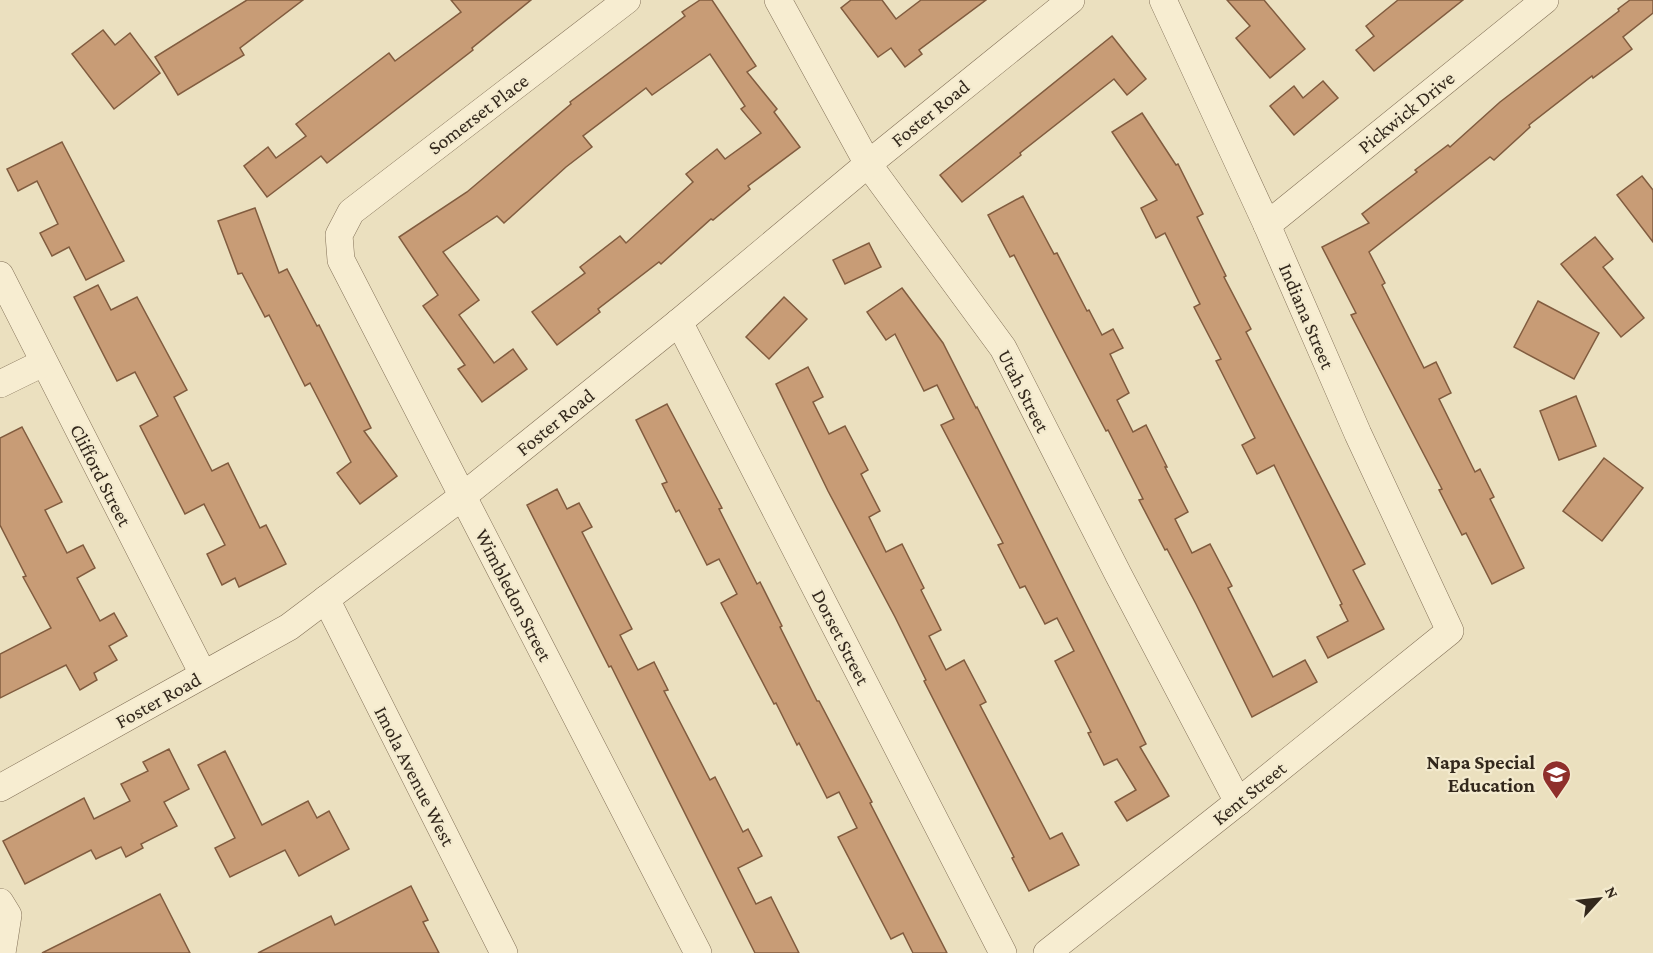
<svg xmlns="http://www.w3.org/2000/svg" width="1653" height="953" viewBox="0 0 1653 953" font-family="'Crimson Pro',serif">
	<rect width="100%" height="100%" fill="#ebe0bf"/>
	<g fill="#c89c76" stroke="#815c3f" stroke-width="1.5">
		<path d="M247,0H303L240,48L244,55L178,95L155,57Z"/>
		<path d="M451,0H531L472,48L473,50L327,163L321,156L267,197L244,166L268,147L276,158L306,136L296,124L389,53L395,61L461,12Z"/>
		<path d="M700,0H712L756,66L747,72L777,109L774,112L800,147L748,186L750,189L713,220L711,219L661,264L659,262L598,309L600,312L557,345L532,312L585,273L580,267L620,236L626,243L693,182L686,174L717,149L725,159L761,133L741,109L745,106L710,54L652,95L646,88L583,136L592,147L566,167L504,223L497,216L443,252L479,300L459,315L494,363L513,349L527,369L482,402L458,369L465,365L423,306L438,295L399,237L467,192L571,104L570,102L685,16L682,12Z"/>
		<path d="M851,0H882L896,19L921,0H986L919,50L922,54L905,67L891,48L878,57L841,8Z"/>
		<path d="M1227,0H1264L1305,49L1270,78L1236,38L1250,26Z"/>
		<path d="M1398,0H1463L1374,71L1356,50L1374,36L1366,26Z"/>
		<path d="M1630,0H1653V13L1623,37L1632,49L1593,78L1592,76L1529,125L1530,127L1494,160L1490,157L1369,252L1385,283L1382,285L1424,368L1436,362L1451,393L1439,399L1475,472L1480,469L1494,497L1490,499L1524,568L1492,584L1466,533L1462,535L1439,490L1442,489L1351,315L1356,313L1322,247L1369,223L1362,214L1417,172L1415,170L1448,145L1450,147L1500,102L1619,11L1618,9Z"/>
		<path d="M103,30L115,45L130,33L160,73L114,109L72,54Z"/>
		<path d="M1112,36L1146,79L1127,95L1114,79L1020,153L1021,155L962,202L940,175Z"/>
		<path d="M1323,81L1338,98L1294,135L1270,106L1294,86L1303,98Z"/>
		<path d="M1142,113L1176,165L1178,164L1203,214L1197,217L1226,276L1224,277L1251,329L1246,332L1365,564L1353,570L1384,629L1328,658L1317,637L1348,621L1340,605L1342,604L1274,465L1257,474L1242,445L1255,438L1216,361L1221,359L1194,307L1200,304L1165,233L1156,238L1141,208L1157,200L1112,132Z"/>
		<path d="M62,142L124,261L86,280L69,247L52,256L40,233L58,224L37,181L18,191L7,169Z"/>
		<path d="M1642,176L1653,190V242L1617,195Z"/>
		<path d="M1023,196L1054,254L1057,253L1087,311L1089,310L1102,335L1113,329L1123,348L1110,354L1129,393L1117,400L1133,432L1146,425L1167,467H1165L1188,512L1175,519L1192,553L1210,544L1232,586L1228,588L1273,677L1305,660L1317,682L1252,717L1196,604L1167,549L1165,550L1139,500L1143,499L1108,430L1106,431L1014,255L1010,257L988,215Z"/>
		<path d="M255,208L279,273L287,269L317,326L319,325L371,428L364,431L397,476L360,504L337,473L351,462L310,383L305,386L269,315L265,317L242,273L238,274L218,221Z"/>
		<path d="M1595,237L1613,259L1603,267L1644,318L1621,337L1561,264Z"/>
		<path d="M869,243L881,267L845,284L833,260Z"/>
		<path d="M98,285L111,310L137,297L187,390L174,397L212,471L228,463L260,528L266,525L286,564L239,587L235,578L222,585L207,554L225,545L204,504L185,514L140,426L158,416L135,372L117,381L74,297Z"/>
		<path d="M902,288L943,343L976,408L977,407L1146,744L1140,747L1169,796L1127,821L1115,802L1136,790L1117,759L1104,765L1088,733L1091,732L1055,661L1074,651L1057,618L1045,624L1025,586L1020,588L998,545L1003,543L941,425L954,419L937,385L924,391L895,334L886,340L867,312Z"/>
		<path d="M784,297L807,319L769,359L746,337Z"/>
		<path d="M1538,301L1599,333L1574,379L1514,347Z"/>
		<path d="M808,367L823,397L813,402L829,434L845,426L868,470L861,474L880,511L869,517L886,552L902,544L924,588L921,590L941,630L929,636L946,670L964,660L986,702L980,705L1050,839L1062,833L1079,865L1029,891L1012,858L1014,857L924,681L926,680L895,617L828,491L776,384Z"/>
		<path d="M1576,396L1596,446L1559,460L1540,411Z"/>
		<path d="M667,404L722,508L719,509L757,584L760,582L782,626L780,627L817,701H819L872,802L870,803L947,953H913L903,933L891,939L838,837L857,828L839,792L827,798L799,743L797,745L776,703L774,704L721,603L737,594L719,559L707,565L679,510L676,512L662,484L667,482L636,420Z"/>
		<path d="M22,427L62,502L45,510L67,553L83,545L95,568L77,578L100,621L114,613L127,636L109,646L117,660L94,673L97,680L80,690L66,665L0,698V654L51,628L23,577L26,576L0,525V438Z"/>
		<path d="M1604,458L1643,488L1602,541L1563,511Z"/>
		<path d="M557,489L567,509L579,503L592,527L582,532L632,629L620,635L638,670L654,662L668,690L664,691L710,780L715,777L743,832L748,829L762,856L738,868L756,904L771,897L799,953H755L611,666L609,667L527,505Z"/>
		<path d="M169,749L189,789L164,802L177,826L141,844L143,848L126,857L121,847L96,859L91,850L25,884L3,841L84,798L94,819L130,801L121,784L148,771L143,762Z"/>
		<path d="M225,751L262,825L308,801L317,818L329,811L349,849L299,876L285,850L230,877L215,848L235,838L198,765Z"/>
		<path d="M411,886L428,920L423,922L439,953H258L331,916L335,925Z"/>
		<path d="M160,894L190,953H42Z"/>
	</g>
	<g fill="none" stroke-linecap="round" stroke-linejoin="round">
		<defs>
			<g id="minor">
				<path d="M627,0L351,212L339,235L341,260L698,953"/>
				<path d="M778,0L868,164L1003,348L1118,574L1238,802"/>
				<path d="M1267,225L1545,0"/>
				<path d="M0,275L203,674"/>
				<path d="M679,322L1003,953"/>
				<path d="M0,384L43,363"/>
				<path d="M326,599L504,953"/>
				<path d="M0,788L289,627L463,496L679,322L868,164L1071,0"/>
				<path d="M0,902L8,915L2,953"/>
				<path d="M1047,953L1238,802L1450,631L1358,434L1267,225L1163,0"/>
			</g>
		</defs>
		<use href="#minor" stroke="#837158" stroke-width="28"/>
		<use href="#minor" stroke="#f7edd1" stroke-width="27"/>
	</g>
	<defs>
		<symbol id="school-pin" viewBox="-11 -11 22 30"><path d="M0 17L-7.5 6A9.5 9.5 0 1 1 7.5 6Z" fill="#8f2f2b" stroke="#f3eace"/><path d="M0-5L7-2L0 1L-7-2ZM-4 1L0 2.5L4 1V4Q0 6-4 4Z" fill="#fff"/></symbol>
	</defs>
	<g fill-rule="evenodd">
		<use href="#school-pin" x="1540" y="758" width="33" height="45"/>
	</g>
	<g text-anchor="middle" dominant-baseline="central" stroke-width="4.5" stroke-linejoin="round" paint-order="stroke">
		<g font-size="20" fill="#33281c" stroke="#f3eace">
			<text transform="translate(1406 112) rotate(-39)">Pickwick Drive</text>
			<text transform="translate(930 113) rotate(-39)">Foster Road</text>
			<text transform="translate(478 114) rotate(-37)">Somerset Place</text>
			<text transform="translate(1307 316) rotate(67)">Indiana Street</text>
			<text transform="translate(1024 391) rotate(63)">Utah Street</text>
			<text transform="translate(555 422) rotate(-39)">Foster Road</text>
			<text transform="translate(101 475) rotate(63)">Clifford Street</text>
			<text transform="translate(514 595) rotate(63)">Wimbledon Street</text>
			<text transform="translate(841 637) rotate(63)">Dorset Street</text>
			<text transform="translate(158 700) rotate(-29)">Foster Road</text>
			<text transform="translate(415 776) rotate(63)">Imola Avenue West</text>
			<text transform="translate(1249 793) rotate(-39)">Kent Street</text>
		</g>
		<g font-size="20" font-weight="bold" fill="#33281c" stroke="#f3eace" text-anchor="end">
			<text x="1535" y="762">Napa Special<tspan x="1535" dy="23">Education</tspan></text>
		</g>
	</g>
	<g transform="translate(1599 899) rotate(63)" stroke="#f3eace" stroke-width="4.5" paint-order="stroke">
	<path d="M0-4.5L10 22L0 15L-10 22Z" fill="#33281c"/>
	<text y="-9" font-size="16" font-weight="bold" text-anchor="middle" fill="#33281c">N</text>
	</g>
</svg>
